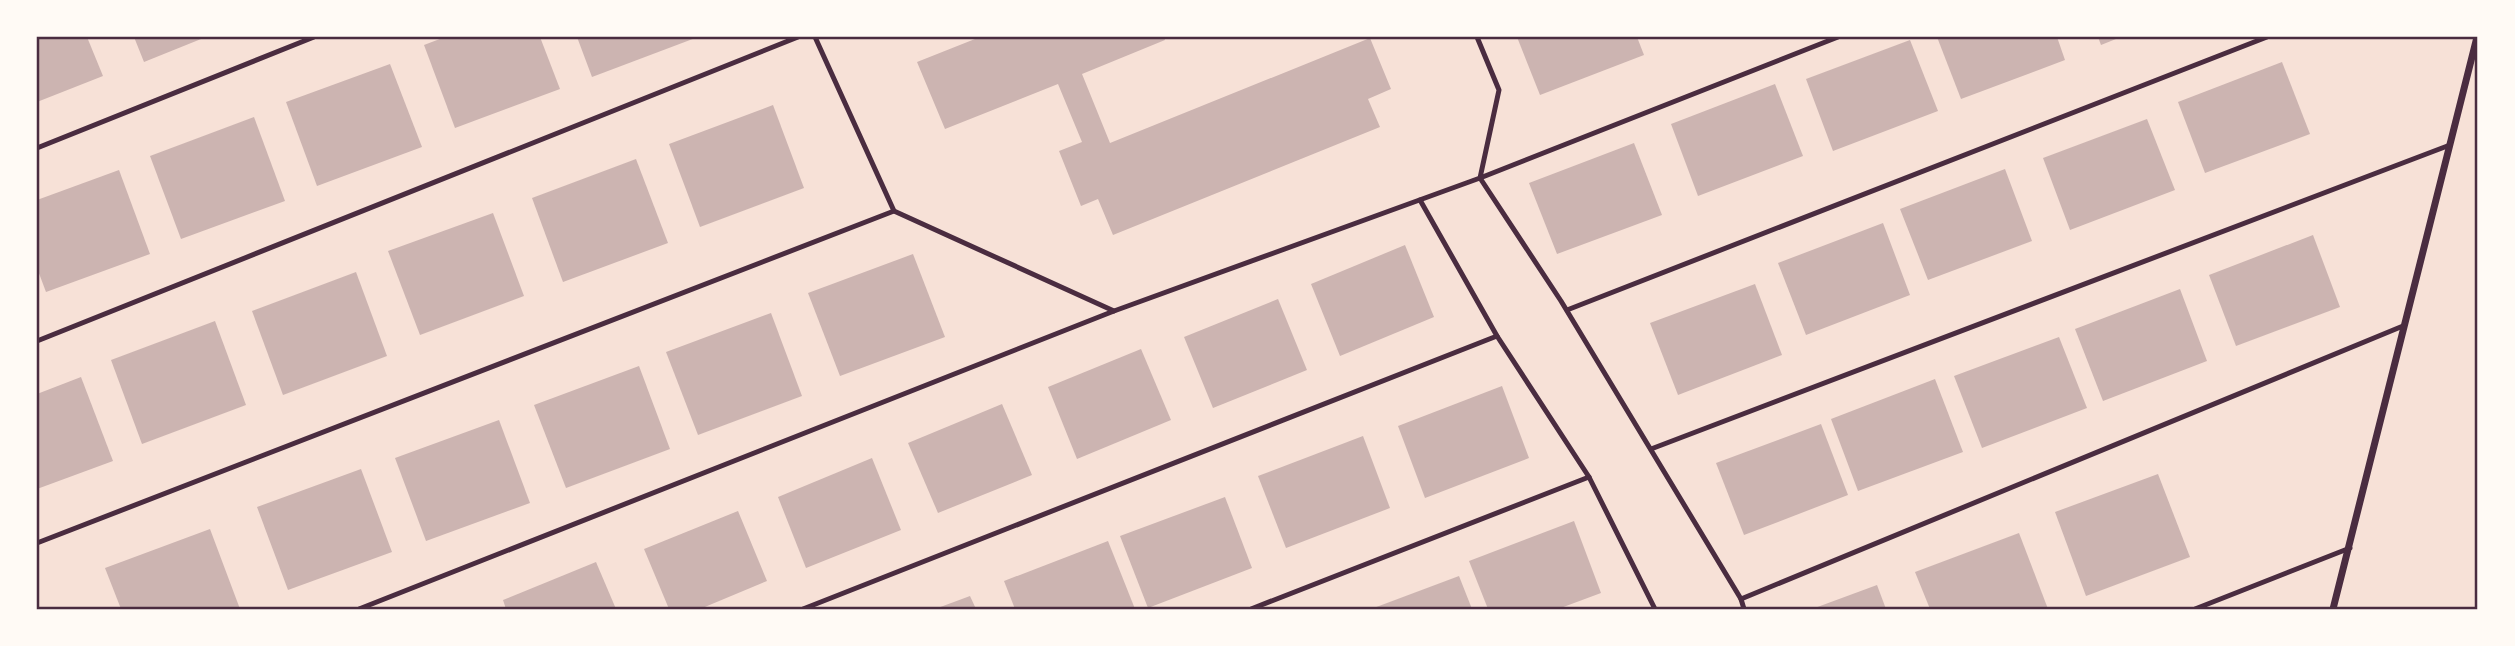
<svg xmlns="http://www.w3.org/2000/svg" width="2515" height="646" viewBox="0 0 2515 646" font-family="'Asap Condensed',sans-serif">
	<rect width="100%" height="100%" fill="#f7e1d7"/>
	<g fill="#ccb4b1">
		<path d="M37,37H87L103,76L37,102Z"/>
		<path d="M134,37H206L144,62Z"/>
		<path d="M445,37H540L560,89L455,128L424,45Z"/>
		<path d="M577,37H698L592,77Z"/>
		<path d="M980,37H1164L1165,40L1082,74L1110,143L1370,38L1391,89L1368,99L1380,127L1113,235L1098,199L1081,206L1059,151L1082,142L1058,84L945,129L917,62Z"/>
		<path d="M1517,37H1637L1644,55L1540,95Z"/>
		<path d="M1937,37H2057L2065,60L1961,99Z"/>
		<path d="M2098,37H2121L2101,45Z"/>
		<path d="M1910,40L1938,111L1833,151L1806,79Z"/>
		<path d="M2282,62L2310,134L2205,173L2178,102Z"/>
		<path d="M390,64L422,147L317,186L286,102Z"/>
		<path d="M1775,84L1803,156L1698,196L1671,124Z"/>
		<path d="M773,105L804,188L700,227L669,144Z"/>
		<path d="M254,117L285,201L181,239L150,156Z"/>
		<path d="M2147,119L2175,190L2070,230L2043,158Z"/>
		<path d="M1634,143L1662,215L1557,254L1529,183Z"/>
		<path d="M636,159L668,243L563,282L532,198Z"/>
		<path d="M2005,169L2032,241L1928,280L1900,209Z"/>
		<path d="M119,170L150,254L46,292L37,268V200Z"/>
		<path d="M493,213L524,296L420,335L388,251Z"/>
		<path d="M1883,223L1910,295L1806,335L1778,263Z"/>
		<path d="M2313,235L2340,307L2236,346L2209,275Z"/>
		<path d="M1405,245L1434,317L1340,356L1311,284Z"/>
		<path d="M913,254L945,337L840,376L808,293Z"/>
		<path d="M356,272L387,356L283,395L252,311Z"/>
		<path d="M1755,284L1782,355L1678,395L1650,323Z"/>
		<path d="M2180,289L2207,361L2103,401L2075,329Z"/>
		<path d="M1278,299L1307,370L1213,408L1184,337Z"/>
		<path d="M771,313L802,396L698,435L666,352Z"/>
		<path d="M215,321L246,405L142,444L111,360Z"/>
		<path d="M2059,337L2087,408L1982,448L1954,376Z"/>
		<path d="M1141,349L1171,420L1077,459L1048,387Z"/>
		<path d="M639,366L670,449L566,488L534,405Z"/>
		<path d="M81,377L113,461L37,489V394Z"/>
		<path d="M1935,379L1963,452L1858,491L1831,419Z"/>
		<path d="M1502,386L1529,458L1425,498L1398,426Z"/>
		<path d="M1002,404L1032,475L938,513L908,443Z"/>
		<path d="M499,420L530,503L426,541L395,458Z"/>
		<path d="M1821,424L1848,495L1744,535L1716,463Z"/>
		<path d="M1363,436L1390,508L1286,548L1258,476Z"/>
		<path d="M872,458L901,530L806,568L778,497Z"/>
		<path d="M361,469L392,552L288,590L257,507Z"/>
		<path d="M2158,474L2190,557L2086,596L2055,512Z"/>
		<path d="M1225,497L1252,568L1148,608L1120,536Z"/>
		<path d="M738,511L767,581L700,609H669L644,549Z"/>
		<path d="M1574,521L1601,593L1558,609H1488L1469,561Z"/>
		<path d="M210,529L240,609H121L105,568Z"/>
		<path d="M2019,533L2048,609H1930L1915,572Z"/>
		<path d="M1108,541L1135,609H1015L1004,581Z"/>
		<path d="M596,562L616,609H506L503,600Z"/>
		<path d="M1459,576L1472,609H1371Z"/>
		<path d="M1877,585L1886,609H1812Z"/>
		<path d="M970,596L976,609H935Z"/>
	</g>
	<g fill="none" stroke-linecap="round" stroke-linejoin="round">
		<g stroke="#4a2c40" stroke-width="5">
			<path d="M815,37L894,211L1114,311L1480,178L1499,90L1477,37"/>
			<path d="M37,148L314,37"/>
			<path d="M1420,200L1497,336L1589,477L1655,609"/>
			<path d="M1567,310L2267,37"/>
			<path d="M37,341L798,37"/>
			<path d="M1651,449L2450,145"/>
			<path d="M37,543L894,211"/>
			<path d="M1741,599L2403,326"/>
			<path d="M359,609L1114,311"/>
			<path d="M803,609L1497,336"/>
			<path d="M1251,609L1589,477"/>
			<path d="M1744,609L1741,599L1561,301L1480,178L1838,37"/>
			<path d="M2195,609L2350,548"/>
		</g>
		<path stroke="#4a2c40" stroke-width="7" d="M2333,609L2477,37"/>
	</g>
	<rect width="2515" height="646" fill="none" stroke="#fffaf5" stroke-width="77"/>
	<rect x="38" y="38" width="2438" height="570" fill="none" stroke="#4a2c40" stroke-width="2.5"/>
</svg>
